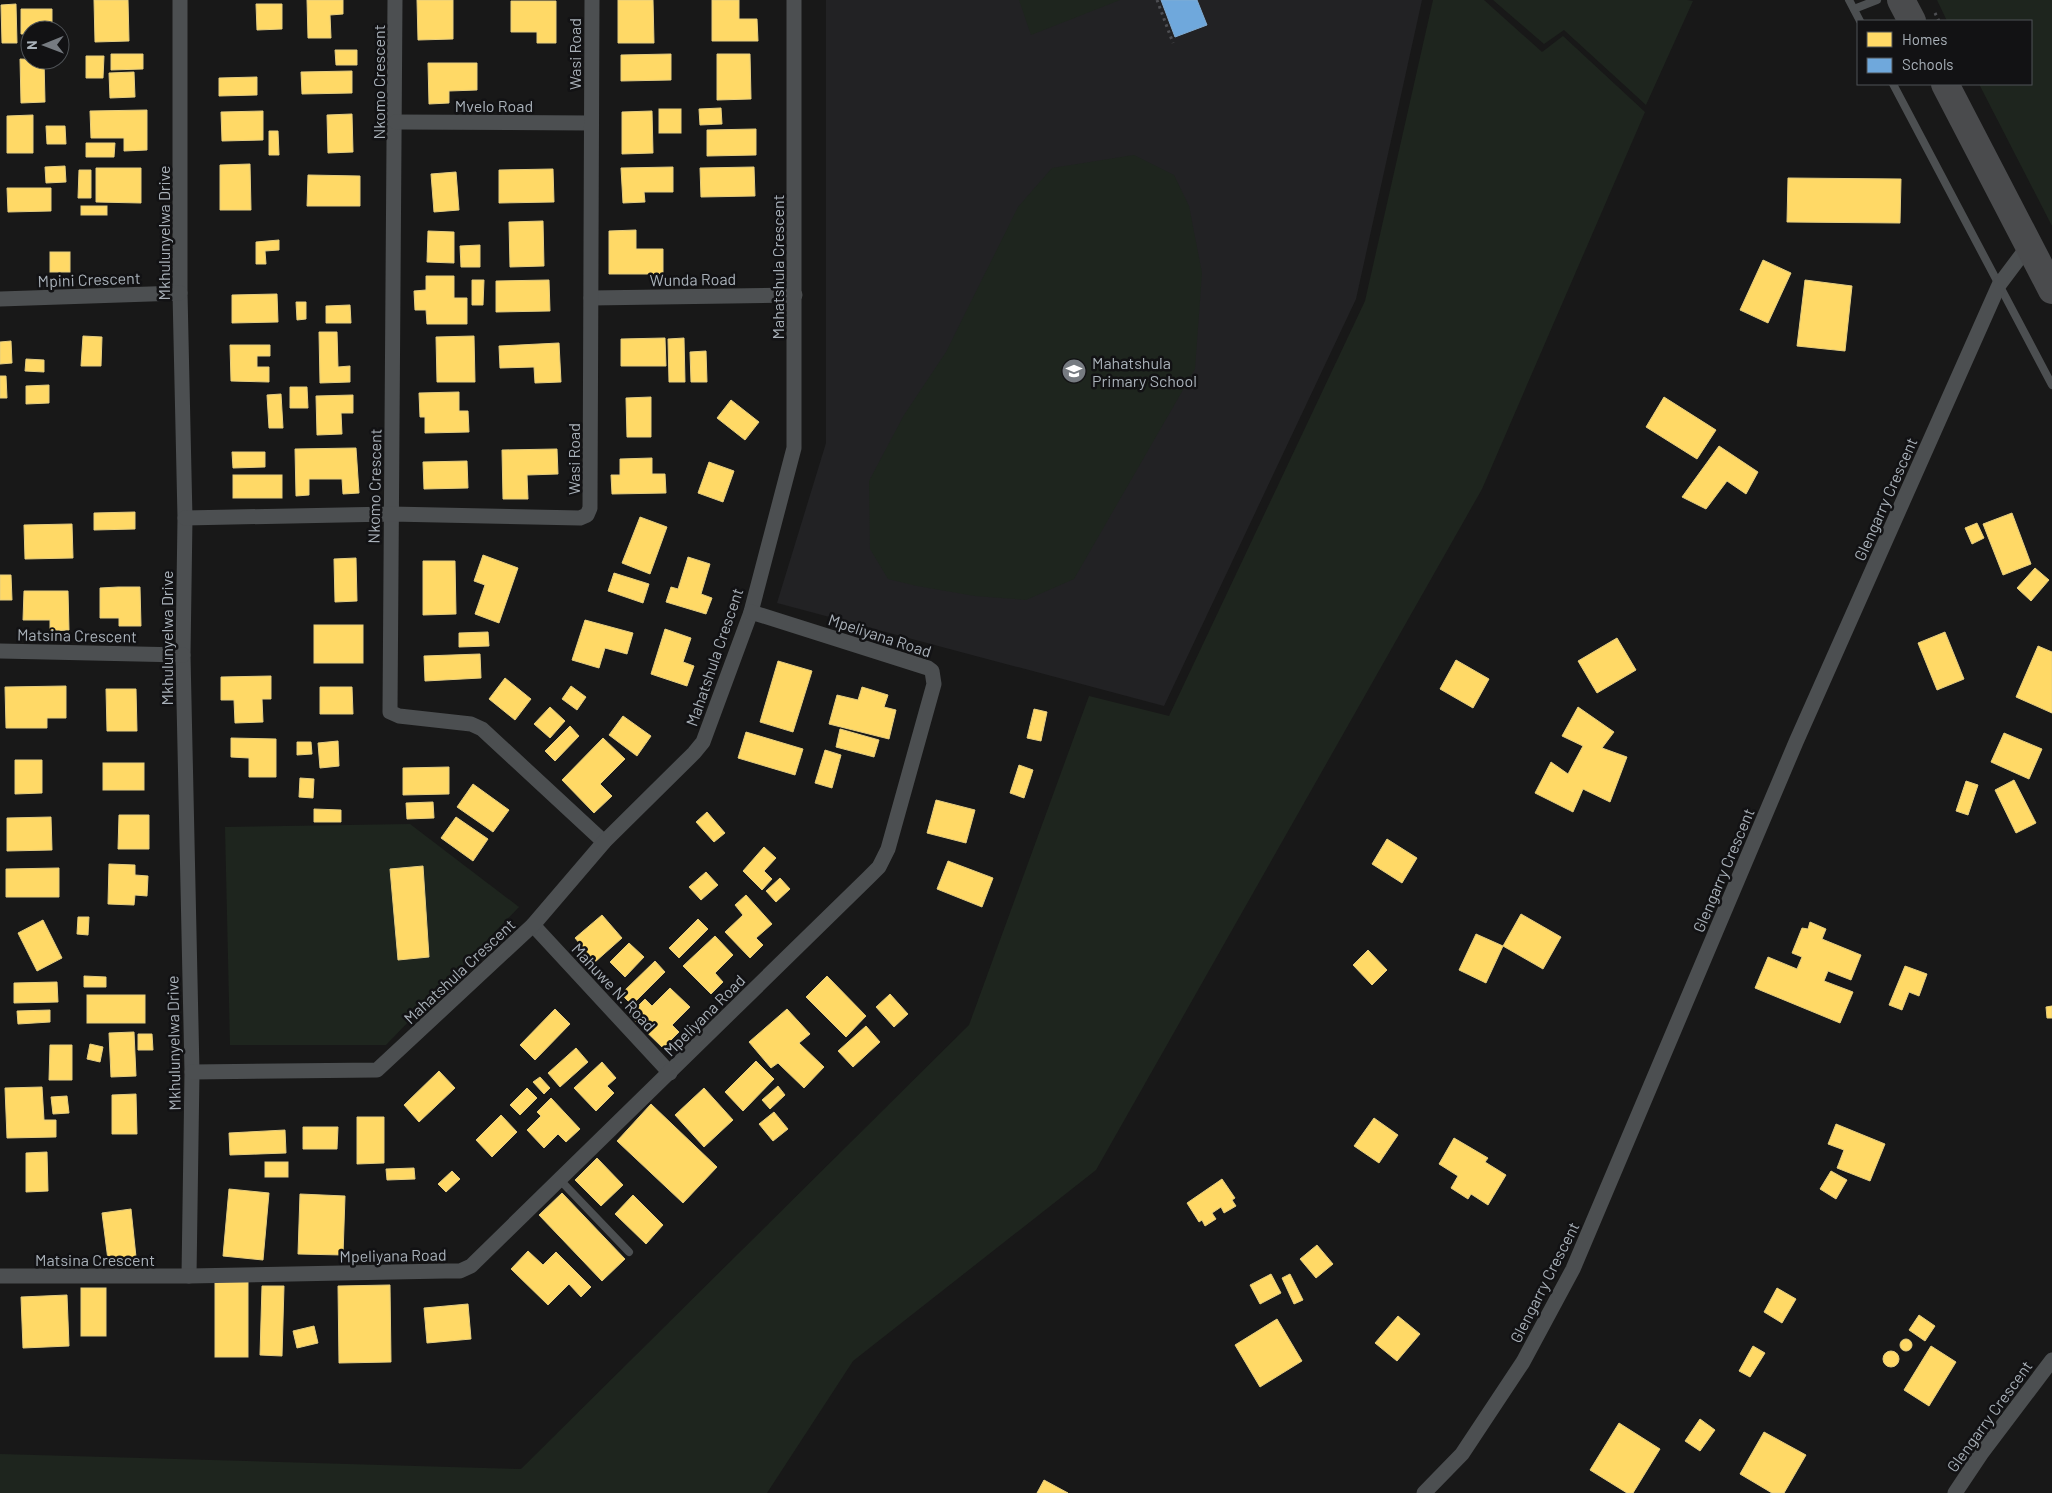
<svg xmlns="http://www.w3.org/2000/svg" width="2052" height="1493" viewBox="0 0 2052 1493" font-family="Barlow,sans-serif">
	<rect width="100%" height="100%" fill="#181818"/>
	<path fill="#222224" d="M826,0H1422L1356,299L1164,706L777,603L826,443Z"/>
	<g fill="#1e251e">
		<path d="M1019,0H1120L1031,35Z"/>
		<path d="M1433,0H1484L1542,52L1563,36L1645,112L1482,489L1096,1170L853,1361L767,1493H0V1454L521,1469L969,1025L1089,696L1169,716L1365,301Z"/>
		<path d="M1493,0H1687L1693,1L1646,105L1564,30L1544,44Z"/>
		<path d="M1937,0H2052V226L1979,84H2031V21H1947Z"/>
		<path d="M1134,155L1174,175L1189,206L1202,273L1195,369L1074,579L1026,600L975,596L917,586L888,579L870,549L869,481L904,415L946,352L1018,207L1052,168Z"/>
		<path d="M410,824L519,907L386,1045H230L225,827Z"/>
	</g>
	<g fill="#ffd966" stroke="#e5cd7f">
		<path d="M94,0H128L129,41L95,42Z"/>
		<path d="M307,0H343V14L330,15L331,38H308Z"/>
		<path d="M417,0H453V39L418,40Z"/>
		<path d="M618,0H653L654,43H618Z"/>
		<path d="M712,0H739V19H757L758,41H712Z"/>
		<path d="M511,1H556V43H537V32H511Z"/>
		<path d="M16,4L17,43H2L1,5Z"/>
		<path d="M256,4H282V29L257,30Z"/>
		<path d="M21,9H52V30H30V34H21Z"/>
		<path d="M335,50H357V65H336Z"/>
		<path d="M111,54H143V69L111,70Z"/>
		<path d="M671,54V80L621,81V55Z"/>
		<path d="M717,54H750L751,99L717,100Z"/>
		<path d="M86,56H104L103,78H86Z"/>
		<path d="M20,59L44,60L45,102L21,103Z"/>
		<path d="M428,63H477V90L449,91V103L429,104Z"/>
		<path d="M352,71V93L302,94L301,72Z"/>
		<path d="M134,72L135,97L110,98L109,73Z"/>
		<path d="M257,77V95L219,96V78Z"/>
		<path d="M721,108L722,124L700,125L699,109Z"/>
		<rect x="659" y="109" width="22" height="24"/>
		<path d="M147,110V150L124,151V138H91L90,111Z"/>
		<path d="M263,111V140L222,141L221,112Z"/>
		<path d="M652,111L653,153L622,154V112Z"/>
		<path d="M352,114L353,152L328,153L327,115Z"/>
		<path d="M33,115V153H7V116Z"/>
		<path d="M46,126H65L66,144H47Z"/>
		<path d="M756,129V155L707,156V130Z"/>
		<path d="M269,131H278L279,155H269Z"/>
		<path d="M86,143H115L114,157H86Z"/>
		<path d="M250,164L251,210H220V165Z"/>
		<path d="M65,166L66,182L46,183L45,167Z"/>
		<path d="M673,167V192H644L645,202L623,203L621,168Z"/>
		<path d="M754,167L755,196L701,197L700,168Z"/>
		<path d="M96,168H141V203L96,202Z"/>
		<path d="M553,169L554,202L499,203V170Z"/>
		<path d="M79,170H91V198H78Z"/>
		<path d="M456,172L459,210L434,212L431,174Z"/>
		<path d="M308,175L360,176V206H307Z"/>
		<path d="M1788,178L1901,179L1900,223L1787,222Z"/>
		<path d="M7,188H51V211L8,212Z"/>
		<rect x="81" y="206" width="26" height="9"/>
		<path d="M543,221L544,266L510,267L509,222Z"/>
		<path d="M636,230V249H663V274H609V231Z"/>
		<path d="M428,231L454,232V263L427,262Z"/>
		<path d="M279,240V250L265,251L266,264H256V242Z"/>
		<path d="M480,245V267H461L460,246Z"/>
		<rect x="50" y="252" width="20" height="20"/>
		<path d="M1763,260L1791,273L1768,323L1740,310Z"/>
		<path d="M426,276H454V298H467V324H427L426,310H415L414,291L426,290Z"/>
		<path d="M472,280H484L483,305H472Z"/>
		<path d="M549,280L550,311L496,312V281Z"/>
		<path d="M1805,280L1852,286L1845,351L1797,346Z"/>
		<path d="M277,294L278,322L232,323V295Z"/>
		<path d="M296,302H306V319L297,320Z"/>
		<path d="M350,305L351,323H326V306Z"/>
		<path d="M319,332H337L338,367L350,366V382L320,383Z"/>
		<path d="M83,336L102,337L101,366H81Z"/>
		<path d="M474,336L475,382H437L436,337Z"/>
		<path d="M665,338L666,366H621V339Z"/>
		<path d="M684,338L685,382H669L668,339Z"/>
		<path d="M11,341L12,363L0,364V342Z"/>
		<path d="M559,343L561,382L535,383L534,367L500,368L499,346Z"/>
		<path d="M230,345H270V356H257V367H269V382L231,381Z"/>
		<path d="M706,351L707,382H691L690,352Z"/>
		<path d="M26,359L44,360V372L25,371Z"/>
		<path d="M0,376H6L7,398H0Z"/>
		<path d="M49,385V403L26,404V386Z"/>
		<path d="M290,387H307L308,408H290Z"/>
		<path d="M459,392V411H468L469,432L425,433V417H420L419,393Z"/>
		<path d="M281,394L283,428H269L267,395Z"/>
		<path d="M353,395V413H341L342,434L317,435L316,396Z"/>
		<path d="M651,397V437H627L626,398Z"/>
		<path d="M1664,397L1716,430L1697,459L1646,427Z"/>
		<path d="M731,400L759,422L745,440L717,418Z"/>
		<path d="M1719,446L1758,472L1746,494L1727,481L1706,509L1682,497Z"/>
		<path d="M356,448L359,493L343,494L342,479H309V495L296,496L295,449Z"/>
		<path d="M557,449L558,474L527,475L528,499H503L502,450Z"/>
		<path d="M232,452H265V467L233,468Z"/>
		<path d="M652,458V474H665L666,493L612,494L611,475H620V459Z"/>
		<path d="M467,461L468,488L424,489L423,462Z"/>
		<path d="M709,462L734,471L723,502L698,493Z"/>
		<rect x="233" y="475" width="49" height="23"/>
		<path d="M135,512V529L94,530V513Z"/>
		<path d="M2012,513L2031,564L2003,575L1983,524Z"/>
		<path d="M640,517L667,527L650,574L622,563Z"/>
		<path d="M1977,523L1984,538L1972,544L1965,528Z"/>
		<path d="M72,524L73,558L25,559L24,525Z"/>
		<path d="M483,555L518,568L499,623L475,614L485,585L474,581Z"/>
		<path d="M688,557L710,564L701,594L712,598L706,614L666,602L671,587L678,589Z"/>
		<path d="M356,558L357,601L335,602L334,559Z"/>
		<path d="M423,561H455L456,614L423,615Z"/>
		<path d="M2035,568L2049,580L2031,601L2017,588Z"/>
		<path d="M614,573L649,584L643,603L608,591Z"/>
		<path d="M0,575H11L12,600H0Z"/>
		<path d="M118,587H140L141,626H119V618H100V588Z"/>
		<path d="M24,591H68L69,630L50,631V620H23Z"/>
		<path d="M585,620L633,633L627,654L605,648L599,668L572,660Z"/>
		<rect x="314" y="625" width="49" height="38"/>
		<path d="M665,629L691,638L683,662L694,666L687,686L651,674Z"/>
		<path d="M488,632L489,646L459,647V633Z"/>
		<path d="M1945,632L1964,679L1937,690L1918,643Z"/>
		<path d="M1617,638L1636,670L1597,693L1578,661Z"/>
		<path d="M2038,646L2052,652V713L2016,697Z"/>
		<path d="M480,654L481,678L425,681L424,656Z"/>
		<path d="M1456,660L1489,679L1473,708L1440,689Z"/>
		<path d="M778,661L812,671L793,732L760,722Z"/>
		<path d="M271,676V699H262L263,722L235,723L234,700H221V677Z"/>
		<path d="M505,678L531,699L515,720L489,699Z"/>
		<path d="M66,686V718H47V728H6L5,687Z"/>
		<path d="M571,686L586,697L577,710L562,699Z"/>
		<path d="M320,687H352L353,714H320Z"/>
		<path d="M862,687L888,695L884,707L896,710L889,739L829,724L837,695L858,700Z"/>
		<path d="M106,689H136L137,731H107Z"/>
		<path d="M550,707L565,721L550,738L534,724Z"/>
		<path d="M1578,707L1614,732L1602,748L1627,757L1610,802L1583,789L1573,812L1535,793L1551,762L1568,774L1583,746L1562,736Z"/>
		<path d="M1034,709L1047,712L1041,741L1027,738Z"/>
		<path d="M623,716L651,736L637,756L609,735Z"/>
		<path d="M570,726L579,736L555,761L545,751Z"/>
		<path d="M840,729L879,740L874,757L836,747Z"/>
		<path d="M746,732L803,749L795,775L738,758Z"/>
		<path d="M2004,733L2042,749L2029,779L1991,762Z"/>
		<path d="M231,738L276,739V777H249V758L231,757Z"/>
		<path d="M603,738L625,759L600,784L612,796L594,813L562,780Z"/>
		<path d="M338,741L339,766L320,768L318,743Z"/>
		<path d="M297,742H311L312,754L297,755Z"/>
		<path d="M825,750L841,755L832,788L815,783Z"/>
		<path d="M15,760H42V793L15,794Z"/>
		<rect x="103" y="763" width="41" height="27"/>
		<path d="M1019,765L1033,770L1024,798L1010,793Z"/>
		<path d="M449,767V794L403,795V768Z"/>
		<path d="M300,778L314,779L313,798L299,797Z"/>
		<path d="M2014,780L2036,823L2016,833L1995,790Z"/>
		<path d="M1966,781L1978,785L1968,815L1956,811Z"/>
		<path d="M473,784L509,810L493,832L457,807Z"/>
		<path d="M936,800L975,810L966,843L927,833Z"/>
		<path d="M433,802L434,818L407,819L406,803Z"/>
		<path d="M314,809L341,810V822H314Z"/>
		<path d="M707,812L725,833L714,842L696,822Z"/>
		<path d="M119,815H149V849H118Z"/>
		<path d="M51,817L52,850L7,851V818Z"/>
		<path d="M456,817L488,839L473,861L441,838Z"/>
		<path d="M1387,839L1417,858L1402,883L1372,864Z"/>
		<path d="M764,847L776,858L764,871L772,879L762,890L743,871Z"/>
		<path d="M948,861L993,878L982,907L937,889Z"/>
		<path d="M109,864L135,865V875L148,876L147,896L135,895L134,905L108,904Z"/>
		<path d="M423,866L429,957L398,960L390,869Z"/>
		<path d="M59,868V897H6V869Z"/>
		<path d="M706,872L718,885L701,900L689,887Z"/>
		<path d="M780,878L790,889L776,902L766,891Z"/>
		<path d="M746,895L772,924L756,938L763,945L750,958L725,932L743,915L735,905Z"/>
		<path d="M1521,914L1561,937L1543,969L1503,946Z"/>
		<path d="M602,915L622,938L595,962L575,938Z"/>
		<path d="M78,917H89L88,935L77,934Z"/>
		<path d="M698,919L708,929L679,958L669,948Z"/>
		<path d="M43,920L62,958L37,971L18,933Z"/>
		<path d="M1810,922L1826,929L1822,939L1861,955L1851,980L1828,971L1824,981L1853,992L1840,1023L1755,988L1768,957L1797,969L1802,957L1792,953L1802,928L1808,929Z"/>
		<path d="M1476,934L1503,946L1486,983L1459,970Z"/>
		<path d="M715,936L733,955L715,973L723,982L711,994L683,966Z"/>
		<path d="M629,943L644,957L625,977L610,962Z"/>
		<path d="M1368,950L1387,970L1372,985L1353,965Z"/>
		<path d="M655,961L665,972L632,1005L621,994Z"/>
		<path d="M1905,966L1927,974L1919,996L1909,992L1902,1010L1889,1005Z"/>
		<path d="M84,976L106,977V987H84Z"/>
		<path d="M827,976L866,1016L846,1037L806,997Z"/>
		<path d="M57,982L58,1002L14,1003V983Z"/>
		<path d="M670,988L690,1007L672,1025L679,1032L663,1048L629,1015L645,999L652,1006Z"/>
		<path d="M890,994L908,1014L894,1027L876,1007Z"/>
		<rect x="87" y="995" width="58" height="28"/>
		<path d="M2052,1006V1018H2047L2046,1007Z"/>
		<path d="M555,1009L570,1024L535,1060L520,1045Z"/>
		<path d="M787,1009L810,1034L799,1043L824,1067L804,1088L778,1063L771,1068L749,1042Z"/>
		<path d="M50,1010V1022L18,1024L17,1011Z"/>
		<path d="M866,1026L880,1042L853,1067L838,1051Z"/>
		<path d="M134,1032L136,1076L111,1077L109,1033Z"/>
		<path d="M138,1034H152L153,1050H138Z"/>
		<path d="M90,1044L103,1047L100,1062L87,1059Z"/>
		<path d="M50,1045H72V1080H49Z"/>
		<path d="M576,1048L588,1062L560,1087L548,1073Z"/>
		<path d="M756,1061L774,1079L743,1111L725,1092Z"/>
		<path d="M602,1062L616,1078L607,1086L614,1093L596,1111L574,1088Z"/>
		<path d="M439,1071L455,1088L419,1122L404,1105Z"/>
		<path d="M540,1077L550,1088L544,1094L533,1082Z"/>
		<path d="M778,1086L785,1095L770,1109L762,1100Z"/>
		<path d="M42,1087L44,1120H56V1137L7,1138L5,1088Z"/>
		<path d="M527,1088L537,1098L520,1115L510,1105Z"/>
		<path d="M704,1088L733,1120L704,1147L675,1115Z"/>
		<path d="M136,1094L137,1134H112V1095Z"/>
		<path d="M67,1096L69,1113L53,1114L51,1097Z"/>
		<path d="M551,1098L580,1129L566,1142L558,1134L544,1148L527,1130L541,1116L537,1112Z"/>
		<path d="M651,1104L717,1167L683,1203L617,1141Z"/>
		<path d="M774,1112L788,1129L773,1141L759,1124Z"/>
		<path d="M501,1115L517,1132L492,1157L476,1140Z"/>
		<path d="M357,1117H384V1163L357,1164Z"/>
		<path d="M1374,1118L1398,1135L1379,1163L1354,1146Z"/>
		<path d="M1836,1124L1885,1144L1870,1181L1837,1168L1844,1150L1828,1144Z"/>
		<path d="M303,1127H338L337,1149H303Z"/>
		<path d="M285,1130L286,1153L230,1155L229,1133Z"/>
		<path d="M1454,1138L1488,1158L1485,1162L1506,1175L1488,1205L1471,1194L1468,1199L1451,1188L1458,1176L1439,1164Z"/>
		<path d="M47,1152L48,1191L26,1192V1153Z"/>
		<path d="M597,1158L623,1185L601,1206L575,1180Z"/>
		<rect x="265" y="1162" width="23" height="15"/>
		<path d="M414,1168L415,1179L387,1180L386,1169Z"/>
		<path d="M452,1171L460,1179L446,1192L438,1184Z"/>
		<path d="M1831,1171L1847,1180L1836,1199L1820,1189Z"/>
		<path d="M1222,1179L1235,1198L1232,1200L1236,1206L1224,1213L1221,1207L1212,1213L1216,1219L1205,1226L1202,1220L1199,1222L1187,1203Z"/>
		<path d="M229,1189L269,1193L263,1260L223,1256Z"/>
		<path d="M562,1193L625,1259L602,1281L539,1215Z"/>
		<path d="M300,1194L345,1196L343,1255L298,1254Z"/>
		<path d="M633,1195L663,1225L646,1244L615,1214Z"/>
		<path d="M131,1209L136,1257L108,1260L102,1213Z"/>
		<path d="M1317,1245L1333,1264L1316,1278L1300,1259Z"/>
		<path d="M528,1251L543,1265L556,1252L591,1287L581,1297L569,1284L548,1305L511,1269Z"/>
		<path d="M1271,1274L1281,1293L1260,1304L1250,1285Z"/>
		<path d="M1290,1274L1303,1300L1294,1304L1282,1278Z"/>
		<rect x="215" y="1282" width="33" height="75"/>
		<path d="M390,1285L391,1362L339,1363L338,1286Z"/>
		<path d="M262,1286H284L282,1356L260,1355Z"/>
		<rect x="81" y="1288" width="25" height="48"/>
		<path d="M1777,1288L1796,1299L1782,1323L1764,1312Z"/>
		<path d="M67,1295L69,1346L23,1348L21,1297Z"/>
		<path d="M468,1304L471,1339L427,1343L424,1308Z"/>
		<path d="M1919,1315L1935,1326L1925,1341L1909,1330Z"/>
		<path d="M1398,1316L1420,1334L1397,1361L1375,1343Z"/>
		<path d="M1277,1319L1302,1361L1260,1387L1235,1345Z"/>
		<path d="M314,1326L318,1343L297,1348L293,1331Z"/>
		<circle cx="1906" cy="1345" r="6"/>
		<path d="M1753,1346L1765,1353L1750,1377L1739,1371Z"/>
		<path d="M1931,1346L1956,1362L1929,1406L1904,1390Z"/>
		<circle cx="1891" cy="1359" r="8"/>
		<path d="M1700,1419L1715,1430L1700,1451L1685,1441Z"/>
		<path d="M1619,1423L1660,1449L1633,1493H1627L1590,1470Z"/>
		<path d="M1764,1432L1806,1455L1784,1493H1772L1740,1474Z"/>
		<path d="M1044,1480L1068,1493H1037Z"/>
	</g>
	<path fill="#6fa8dc" stroke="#80abd2" d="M1161,0H1197L1207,25L1175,37Z"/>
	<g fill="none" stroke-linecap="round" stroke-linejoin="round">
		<g stroke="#4e4f53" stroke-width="3" stroke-dasharray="2.5 4" stroke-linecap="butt">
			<path d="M1157,0L1173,43"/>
			<path d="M1935,13L1939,21"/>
		</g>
		<g stroke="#4c4f51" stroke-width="8">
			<path d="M1849,0L1860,21"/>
			<path d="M1854,9L1877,0"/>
			<path d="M1893,84L2052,385"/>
			<path d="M560,1180L629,1252"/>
		</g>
		<g stroke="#4c4f51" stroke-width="15">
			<path d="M180,0V293L185,518L183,655L192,1072L189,1276"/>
			<path d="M395,0L390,712L399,716L471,724L482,729L604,842"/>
			<path d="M396,122L591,123"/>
			<path d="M591,298L795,295"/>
			<path d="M0,299L180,293"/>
			<path d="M185,518L391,514L580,518L587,515L590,508L592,0"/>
			<path d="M0,651L183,655"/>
			<path d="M533,925L670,1073"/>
			<path d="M192,1072L377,1070L533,925L604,842L694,753L703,742L751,612L794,448V0"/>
			<path d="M0,1276H189L445,1271H460L471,1266L868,878L879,867L888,849L934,684L932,671L928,668L751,612"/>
			<path d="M1424,1493L1462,1454L1523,1362L1573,1269L1796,742L1999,285L2029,245"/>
			<path d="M1955,1493L1981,1454L2052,1360"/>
		</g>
		<g stroke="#4a4b4d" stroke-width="28">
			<path d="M1901,0L1912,21"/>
			<path d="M1945,84L2052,290"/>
		</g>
	</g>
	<defs>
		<symbol id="school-disc" viewBox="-11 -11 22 22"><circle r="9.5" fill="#767b81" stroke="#121214"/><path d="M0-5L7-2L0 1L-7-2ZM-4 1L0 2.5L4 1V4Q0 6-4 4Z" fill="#fff"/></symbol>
	</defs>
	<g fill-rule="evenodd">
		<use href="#school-disc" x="1060" y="357" width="28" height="28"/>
	</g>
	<g text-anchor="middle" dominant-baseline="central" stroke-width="5" stroke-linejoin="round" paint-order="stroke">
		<g font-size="16" fill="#a9b1b9" stroke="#121214">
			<text transform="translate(574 54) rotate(-90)">Wasi Road</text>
			<text transform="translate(378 82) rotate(-90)">Nkomo Crescent</text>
			<text x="494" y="105">Mvelo Road</text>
			<text transform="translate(163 233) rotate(-90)">Mkhulunyelwa Drive</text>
			<text transform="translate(777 267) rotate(-90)">Mahatshula Crescent</text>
			<text transform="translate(89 279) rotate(-2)">Mpini Crescent</text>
			<text transform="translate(693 279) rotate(-1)">Wunda Road</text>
			<text transform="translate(573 459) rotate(-90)">Wasi Road</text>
			<text transform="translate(374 486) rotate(-89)">Nkomo Crescent</text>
			<text transform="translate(1885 499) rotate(-66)">Glengarry Crescent</text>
			<text transform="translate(77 635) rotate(1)">Matsina Crescent</text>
			<text transform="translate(880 635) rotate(18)">Mpeliyana Road</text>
			<text transform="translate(166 638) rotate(-90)">Mkhulunyelwa Drive</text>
			<text transform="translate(714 657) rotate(-71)">Mahatshula Crescent</text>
			<text transform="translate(1723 870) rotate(-67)">Glengarry Crescent</text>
			<text transform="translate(459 971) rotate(-43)">Mahatshula Crescent</text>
			<text transform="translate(614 987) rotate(47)">Mahuwe N. Road</text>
			<text transform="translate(704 1015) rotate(-45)">Mpeliyana Road</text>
			<text transform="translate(173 1043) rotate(-91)">Mkhulunyelwa Drive</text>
			<text transform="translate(393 1255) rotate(-1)">Mpeliyana Road</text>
			<text x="95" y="1259">Matsina Crescent</text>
			<text transform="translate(1544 1282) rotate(-63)">Glengarry Crescent</text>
			<text transform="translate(1989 1416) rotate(-54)">Glengarry Crescent</text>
		</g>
		<g font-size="16" fill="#a9b1b9" stroke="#121214" text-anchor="start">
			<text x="1092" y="362">Mahatshula<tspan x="1092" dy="18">Primary School</tspan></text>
		</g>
	</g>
	<rect x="1857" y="20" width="175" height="65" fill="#121214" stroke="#4e5256"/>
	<rect x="1867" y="32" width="25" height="15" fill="#ffd966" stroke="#4e5256"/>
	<text x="1902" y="45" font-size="15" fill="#a9b1b9">Homes</text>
	<rect x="1867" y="58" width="25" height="15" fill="#6fa8dc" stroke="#4e5256"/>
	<text x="1902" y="70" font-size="15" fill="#a9b1b9">Schools</text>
	<g transform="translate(45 45) rotate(269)"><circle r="24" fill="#121214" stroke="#4e5256"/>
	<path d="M0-4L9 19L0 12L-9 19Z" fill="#767b81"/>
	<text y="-8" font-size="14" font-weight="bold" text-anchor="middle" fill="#a9b1b9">N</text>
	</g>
</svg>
